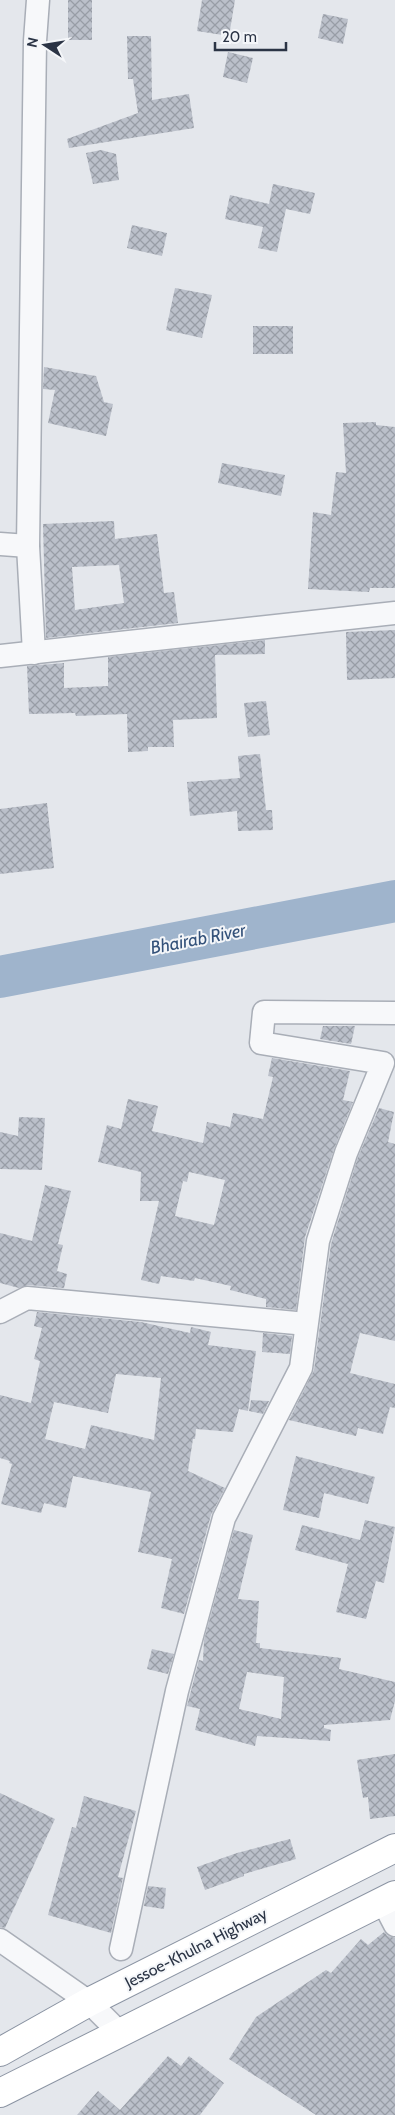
<svg xmlns="http://www.w3.org/2000/svg" width="395" height="2115" viewBox="0 0 395 2115" font-family="Cabin,sans-serif">
	<defs>
		<pattern id="building-cross-hatch" width="8" height="8" patternUnits="userSpaceOnUse" patternTransform="scale(1.25)"><rect width="8" height="8" fill="#bbc0ca"/><path d="M0 0l8 8M0 8l8-8" fill="none" stroke="#989da6"/></pattern>
	</defs>
	<rect width="100%" height="100%" fill="#e4e7ec"/>
	<g fill="none" stroke-linecap="round" stroke-linejoin="round">
		<path stroke="#9fb4cc" stroke-width="42" d="M0,977L395,901"/>
	</g>
	<g fill="url(#building-cross-hatch)" fill-rule="evenodd">
		<rect x="68" y="0" width="24" height="40"/>
		<path d="M202,0H235L229,36L197,31Z"/>
		<path d="M323,14L348,19L343,44L318,38Z"/>
		<path d="M127,36H151L152,100L189,94L194,128L69,148L67,139L138,113L133,79H128Z"/>
		<path d="M228,52L253,58L247,83L223,77Z"/>
		<path d="M101,150L116,154L119,180L93,184L86,153Z"/>
		<path d="M273,184L315,193L310,214L286,209L277,252L258,248L263,227L225,219L230,195L269,204Z"/>
		<path d="M132,225L167,233L162,256L127,248Z"/>
		<path d="M175,288L212,295L202,338L166,330Z"/>
		<rect x="253" y="326" width="40" height="28"/>
		<path d="M44,367L96,376L104,402L113,404L106,436L48,423L55,390L43,389Z"/>
		<path d="M376,422V425L395,427V588H370L369,592L308,589L313,512L331,515L336,472L346,473L343,423Z"/>
		<path d="M222,463L285,475L281,496L218,483Z"/>
		<path d="M114,521L115,539L157,534L164,593L174,592L178,623L46,638L43,524ZM119,565L124,603L75,610L72,567Z"/>
		<path d="M395,630V678L347,680L346,632Z"/>
		<path d="M265,640V654L215,655L217,718L173,720L174,747H148V751L128,752L127,714L76,716L75,713L29,714L27,666L64,663V688L108,686V657Z"/>
		<path d="M266,701L270,735L248,737L244,703Z"/>
		<path d="M260,754L266,810H272L273,830L238,831L237,811L190,816L187,782L240,778L238,756Z"/>
		<path d="M47,803L54,868L0,874V809Z"/>
		<path d="M323,1026H355L351,1044L320,1039Z"/>
		<path d="M272,1058L350,1071L343,1100L353,1102L334,1149L305,1237L296,1310L266,1307V1299L230,1290L231,1286L195,1278L194,1281L161,1276L159,1284L141,1280L159,1201H140L141,1172L98,1162L107,1125L121,1129L128,1099L158,1106L152,1131L203,1143L207,1122L230,1127L233,1113L263,1119L273,1077L268,1076ZM189,1172L225,1180L214,1225L175,1216L183,1181L187,1182Z"/>
		<path d="M379,1108L394,1112L388,1142L395,1144V1341L360,1333L350,1373L395,1384V1408L390,1407L383,1434L358,1428L356,1436L289,1420L314,1370L331,1244L358,1157Z"/>
		<path d="M19,1117L45,1118L42,1170L0,1169V1132L18,1136Z"/>
		<path d="M45,1185L71,1191L58,1244L63,1245L57,1271L67,1274L64,1288L28,1285L19,1288L0,1283V1233L32,1241Z"/>
		<path d="M37,1312L141,1322L190,1333L191,1327L211,1332L208,1345L256,1351L248,1411L239,1409L233,1432L196,1429L195,1439H193L188,1471L225,1488L211,1515L184,1614L161,1608L172,1559L138,1552L151,1492L73,1476L66,1508L44,1503L41,1513L1,1504L12,1464L9,1463L10,1461L0,1458V1395L31,1403L40,1361L34,1359L42,1328L34,1326ZM116,1374L161,1378L154,1440L91,1425L85,1449L45,1439L54,1402L108,1413Z"/>
		<path d="M263,1333L292,1336L290,1354L262,1352Z"/>
		<path d="M251,1400L269,1401L263,1414L249,1411Z"/>
		<path d="M296,1456L375,1477L368,1504L324,1493L319,1518L283,1510Z"/>
		<path d="M365,1520L395,1527L384,1583L376,1581L366,1619L336,1612L348,1564L295,1550L302,1525L360,1540Z"/>
		<path d="M234,1530L253,1535L238,1599L259,1601L256,1643H260V1648L341,1658L339,1669L395,1682V1701L390,1720L324,1725V1728L331,1730L330,1741L257,1736L255,1746L195,1730L200,1709L187,1706L199,1660L203,1661L204,1640ZM247,1672L284,1677L281,1719L239,1709Z"/>
		<path d="M152,1649L174,1654L168,1674L147,1669Z"/>
		<path d="M395,1754V1816L370,1819L368,1797L363,1798L357,1760Z"/>
		<path d="M0,1793L55,1819L5,1928L0,1927Z"/>
		<path d="M84,1796L136,1811L118,1877L123,1878L111,1933L48,1915L72,1827L76,1828Z"/>
		<path d="M290,1839L296,1859L244,1874V1876L205,1890L197,1867L237,1853Z"/>
		<path d="M148,1886L166,1888L164,1909L144,1906Z"/>
		<path d="M384,1932L388,1936L395,1938V2115H316L229,2059L256,2017L326,1970L331,1973L361,1939L368,1945Z"/>
		<path d="M168,2056L181,2066L189,2056L224,2083L200,2115H77L98,2091L120,2110Z"/>
	</g>
	<g fill="none" stroke-linecap="round" stroke-linejoin="round">
		<defs>
			<g id="street">
				<path d="M0,544L28,546"/>
				<path d="M34,653L28,546L35,41L38,0"/>
				<path d="M0,656L395,613"/>
				<path d="M0,1312L27,1298L296,1323"/>
				<path d="M383,1902L395,1925"/>
				<path d="M0,1940L89,2002L121,2034"/>
				<path d="M121,1949L177,1691L224,1518L301,1368L318,1241L346,1153L383,1063L261,1043L264,1012L395,1013"/>
			</g>
			<g id="highway">
				<path d="M0,2052L89,2002L395,1848"/>
				<path d="M0,2093L395,1895"/>
			</g>
		</defs>
		<use href="#street" stroke="#a9aeb7" stroke-width="25"/>
		<use href="#highway" stroke="#8b94a3" stroke-width="30"/>
		<use href="#street" stroke="#f7f8fa" stroke-width="22"/>
		<use href="#highway" stroke="#fff" stroke-width="28"/>
	</g>
	<g text-anchor="middle" dominant-baseline="central" stroke-width="4" stroke-linejoin="round" paint-order="stroke">
		<g font-size="16" fill="#2b3445" stroke="#f4f6f9">
			<text transform="translate(196 1948) rotate(-27)">Jessoe-Khulna Highway</text>
		</g>
		<g font-size="18" font-style="italic" fill="#34527a" stroke="#f4f6f9">
			<text transform="translate(198 939) rotate(-11)">Bhairab River</text>
		</g>
	</g>
	<g transform="translate(45 45) rotate(282)" stroke="#f4f6f9" stroke-width="4" paint-order="stroke">
	<path d="M0-4L9 19L0 12L-9 19Z" fill="#2b3445"/>
	<text y="-8" font-size="14" font-weight="bold" text-anchor="middle" fill="#2b3445">N</text>
	</g>
	<path d="M215 42v8h71v-8" fill="none" stroke="#2b3445" stroke-width="2.5"/>
	<text x="222" y="42" font-size="15" fill="#2b3445" stroke="#f4f6f9" stroke-width="4" paint-order="stroke">20 m</text>
</svg>
